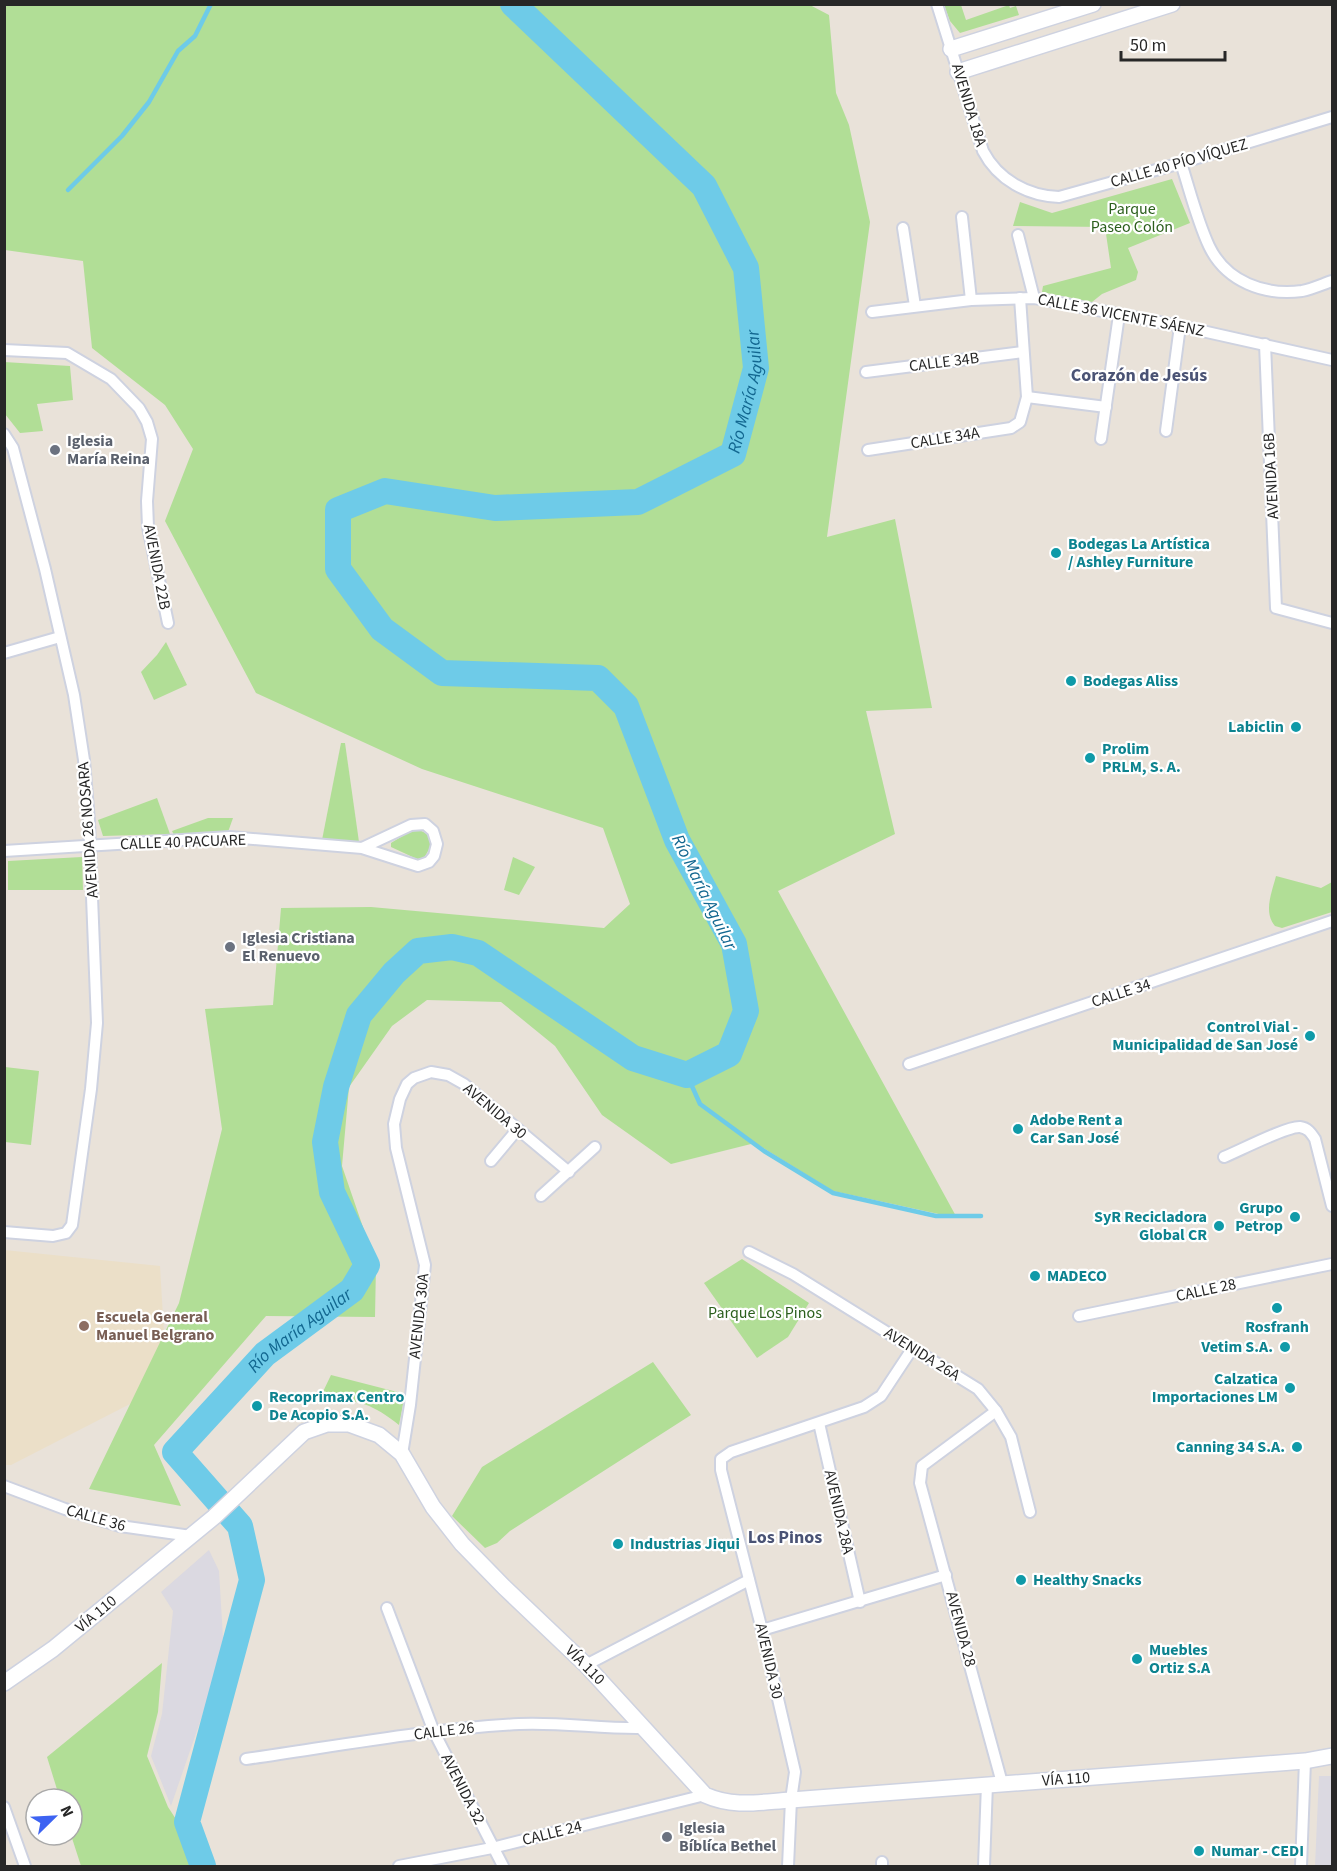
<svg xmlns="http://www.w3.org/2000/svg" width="1337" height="1871" viewBox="0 0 1337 1871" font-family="'Source Sans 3',sans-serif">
	<rect width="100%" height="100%" fill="#e9e2d9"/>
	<g fill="#dbd9e1">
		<path d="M209,1550L219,1571L223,1638L212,1687L171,1806L151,1756L162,1714L173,1611L161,1592Z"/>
		<path d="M1319,1776H1332V1866H1315Z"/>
	</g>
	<path fill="#ebdfc8" d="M4,1250L160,1266L167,1385L11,1465H4Z"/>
	<g fill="#b1de96">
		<path d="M808,4L829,15L836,93L849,125L870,222L827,537L895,519L932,708L866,711L895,834L778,891L957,1218L833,1191L755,1143L671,1164L602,1115L555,1046L501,1002L427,1000L392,1026L349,1087L342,1166L376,1265L375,1317L266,1316L154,1445L181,1506L89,1489L179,1303L222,1129L205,1009L273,1005L281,908L371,907L604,928L630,904L603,828L422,769L256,693L165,521L193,449L165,405L92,348L83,261L5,250V5Z"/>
		<path d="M944,5H961L966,20L1009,5L1010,8L1016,6L1019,15L960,33L950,21Z"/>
		<path d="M1172,179L1190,223L1128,248L1138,272L1136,280L1102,294L1092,302L1042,292L1043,286L1111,268L1105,227L1013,226L1020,202L1052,213Z"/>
		<path d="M4,362L70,366L73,400L37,404L43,431L20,433L5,414Z"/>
		<path d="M166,642L187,685L154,700L141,672L157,655Z"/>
		<path d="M341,743H345L359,842L322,840Z"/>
		<path d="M157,798L170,834L103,836L98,820Z"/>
		<path d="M208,818H233L228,832L174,835L172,831Z"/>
		<path d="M419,830L430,835L432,844L424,858L417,859L391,847V843L409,832Z"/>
		<path d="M82,857L83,890H8V861Z"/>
		<path d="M513,857L535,867L519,895L504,890Z"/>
		<path d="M1276,876L1321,888L1332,882V912L1282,928L1275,926C1263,912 1272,892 1276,876Z"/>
		<path d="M5,1067L39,1071L31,1145L5,1142Z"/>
		<path d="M742,1259L809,1303L788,1337L757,1358L704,1283Z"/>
		<path d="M653,1362L691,1415L510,1531L497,1543L485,1548L452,1516L482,1467Z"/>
		<path d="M331,1375L405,1394L399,1425C370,1402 355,1399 319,1400Z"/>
		<path d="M162,1663L158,1712L147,1756L168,1807L183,1830L195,1866H81L71,1835L72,1799H60L47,1757Z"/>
	</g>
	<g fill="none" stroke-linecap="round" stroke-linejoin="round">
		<g stroke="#6ecbe8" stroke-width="4.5">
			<path d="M68,190L122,136L149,102L178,51L195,36L211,4"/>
			<path d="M687,1075L700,1104L764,1151L833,1193L936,1216H981"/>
		</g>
		<path stroke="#6ecbe8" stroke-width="26" id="s1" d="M203,1866L187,1822L252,1580L240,1526L175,1452L265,1354L352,1290L367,1265L332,1192L325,1142L336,1087L359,1015L394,973L418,951L452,947L478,953L633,1058L687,1075L729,1054L746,1011L734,944L677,840L626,706L598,678L442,673L382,629L338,569V510L385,491L495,508L638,502L733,454L756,368L746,268L704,186L513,4"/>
		<defs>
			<g id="minor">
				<path d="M937,4L983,151C998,180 1028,196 1059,197L1181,163L1332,117"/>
				<path d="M1181,163C1190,191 1197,220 1209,246C1226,282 1265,296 1302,291C1312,289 1323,284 1332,281"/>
				<path d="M962,217L971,300"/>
				<path d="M903,228L915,306"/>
				<path d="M1018,235L1034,298"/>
				<path d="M872,312L971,300L1034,298L1180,326L1332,360"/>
				<path d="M1265,344L1276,608L1332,623"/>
				<path d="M4,350L67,353L111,379L139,408L147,422L152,439L147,501L148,527L168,623"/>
				<path d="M866,372L1023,352"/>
				<path d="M1027,397L1106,407"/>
				<path d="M1166,431L1180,326"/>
				<path d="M4,434L13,448L45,569L74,695L84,760L89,821L97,1023L91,1089L72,1225L66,1233L53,1236L4,1232"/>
				<path d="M1101,439L1119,315"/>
				<path d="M868,450L1011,428L1020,422L1027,397L1020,298"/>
				<path d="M4,653L60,637"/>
				<path d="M4,851L230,837L362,848L418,866L429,862L434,856L437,844L433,831L425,824L411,825L362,848"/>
				<path d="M909,1064L1332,921"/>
				<path d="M1224,1157C1239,1151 1287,1126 1300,1127C1308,1128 1311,1133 1315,1139L1332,1206"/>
				<path d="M491,1161L517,1130"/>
				<path d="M541,1196L595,1147"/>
				<path d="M749,1252L793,1274L978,1389L996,1411L1011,1437L1030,1512"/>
				<path d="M1079,1316L1332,1264"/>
				<path d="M996,1411L922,1466L920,1483L1002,1783"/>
				<path d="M819,1423L860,1602"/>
				<path d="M402,1454L410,1405L425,1265L396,1148L394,1124L400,1099L407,1084L414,1078L431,1072L448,1075L464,1084L569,1172"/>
				<path d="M4,1486L65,1509L120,1526L191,1536"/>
				<path d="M387,1608L434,1732L503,1866"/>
				<path d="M762,1630L946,1575"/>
				<path d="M586,1665L749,1580"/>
				<path d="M246,1759C337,1746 428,1729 519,1724C561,1722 602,1729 643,1728"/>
				<path d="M4,1807L25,1866"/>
				<path d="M882,1862V1866"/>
				<path d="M399,1866L492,1848L705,1795"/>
				<path d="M788,1866L791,1800L795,1772L762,1630L721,1470V1459L731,1452L864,1407L881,1396L912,1349"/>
				<path d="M984,1866L987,1784"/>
				<path d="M1301,1866L1305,1761"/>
			</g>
			<g id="secondary">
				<path d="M951,49L1093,4"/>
				<path d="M958,72L1172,4"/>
				<path d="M4,1683L53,1649L214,1517L304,1432L327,1424H349L379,1435L402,1454L433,1507L462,1544L504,1587L586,1665L705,1795C734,1808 760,1802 791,1800L1305,1761L1332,1756"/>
			</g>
		</defs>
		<use href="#minor" stroke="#ced2e0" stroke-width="14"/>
		<use href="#secondary" stroke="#ced2e0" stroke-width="18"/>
		<use href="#minor" stroke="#fff" stroke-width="10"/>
		<use href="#secondary" stroke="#fff" stroke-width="15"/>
	</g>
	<g fill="#6b7280" stroke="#fff" stroke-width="2">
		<circle cx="55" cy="450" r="6"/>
		<circle cx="230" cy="947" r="6"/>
		<circle cx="667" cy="1837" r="6"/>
	</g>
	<g fill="#0f9aa8" stroke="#fff" stroke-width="2">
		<circle cx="1056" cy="553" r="6"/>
		<circle cx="1071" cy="681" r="6"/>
		<circle cx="1296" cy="727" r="6"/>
		<circle cx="1090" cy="758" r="6"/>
		<circle cx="1310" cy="1036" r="6"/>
		<circle cx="1018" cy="1129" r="6"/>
		<circle cx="1295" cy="1217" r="6"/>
		<circle cx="1219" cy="1226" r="6"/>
		<circle cx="1035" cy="1276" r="6"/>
		<circle cx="1277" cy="1308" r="6"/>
		<circle cx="1285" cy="1347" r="6"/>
		<circle cx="1290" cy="1388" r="6"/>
		<circle cx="257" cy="1406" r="6"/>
		<circle cx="1297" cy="1447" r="6"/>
		<circle cx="618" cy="1544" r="6"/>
		<circle cx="1021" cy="1580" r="6"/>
		<circle cx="1137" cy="1659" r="6"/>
		<circle cx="1199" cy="1851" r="6"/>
	</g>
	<circle fill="#8d6e63" stroke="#fff" stroke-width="2" cx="84" cy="1326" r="6"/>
	<g text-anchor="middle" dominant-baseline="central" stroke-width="4.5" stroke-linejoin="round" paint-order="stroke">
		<g font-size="16" fill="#272727" stroke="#fff">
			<text transform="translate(969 105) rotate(73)">AVENIDA 18A</text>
			<text transform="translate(1179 163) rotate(-16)">CALLE 40 PÍO VÍQUEZ</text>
			<text transform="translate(1121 315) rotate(11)">CALLE 36 VICENTE SÁENZ</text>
			<text transform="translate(944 362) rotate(-7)">CALLE 34B</text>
			<text transform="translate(945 438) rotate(-9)">CALLE 34A</text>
			<text transform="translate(1271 476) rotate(-93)">AVENIDA 16B</text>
			<text transform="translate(157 567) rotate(79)">AVENIDA 22B</text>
			<text transform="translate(88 830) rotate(-94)">AVENIDA 26 NOSARA</text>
			<text transform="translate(183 842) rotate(-2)">CALLE 40 PACUARE</text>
			<text transform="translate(1121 993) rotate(-18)">CALLE 34</text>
			<text transform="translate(495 1111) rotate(40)">AVENIDA 30</text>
			<text transform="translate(1206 1290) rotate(-12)">CALLE 28</text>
			<text transform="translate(419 1316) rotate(-84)">AVENIDA 30A</text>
			<text transform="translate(922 1354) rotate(32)">AVENIDA 26A</text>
			<text transform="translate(839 1512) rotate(77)">AVENIDA 28A</text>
			<text transform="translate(96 1518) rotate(16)">CALLE 36</text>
			<text transform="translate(96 1614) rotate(-40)">VÍA 110</text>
			<text transform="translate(961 1629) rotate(75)">AVENIDA 28</text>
			<text transform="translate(769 1661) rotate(77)">AVENIDA 30</text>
			<text transform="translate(585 1665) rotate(45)">VÍA 110</text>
			<text transform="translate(444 1731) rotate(-7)">CALLE 26</text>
			<text transform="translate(1066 1779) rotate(-4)">VÍA 110</text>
			<text transform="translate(463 1789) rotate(63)">AVENIDA 32</text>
			<text transform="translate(552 1833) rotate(-14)">CALLE 24</text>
		</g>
		<g font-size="16" fill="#2b5f1c" stroke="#fff">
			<text x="1132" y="209">Parque<tspan x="1132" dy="18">Paseo Colón</tspan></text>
			<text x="765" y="1313">Parque Los Pinos</text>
		</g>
		<g font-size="16" font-weight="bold" fill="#5b616d" stroke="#fff" text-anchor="start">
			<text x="67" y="441">Iglesia<tspan x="67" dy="18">María Reina</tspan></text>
			<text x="242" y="938">Iglesia Cristiana<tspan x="242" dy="18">El Renuevo</tspan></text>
			<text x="679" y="1828">Iglesia<tspan x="679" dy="18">Bíblíca Bethel</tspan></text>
		</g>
		<g font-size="16" font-weight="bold" fill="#0d838f" stroke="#fff" text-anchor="start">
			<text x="1068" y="544">Bodegas La Artística<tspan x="1068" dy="18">/ Ashley Furniture</tspan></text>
			<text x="1083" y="681">Bodegas Aliss</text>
			<text x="1284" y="727" text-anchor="end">Labiclin</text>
			<text x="1102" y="749">Prolim<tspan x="1102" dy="18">PRLM, S. A.</tspan></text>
			<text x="1298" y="1027" text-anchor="end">Control Vial -<tspan x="1298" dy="18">Municipalidad de San José</tspan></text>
			<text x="1030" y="1120">Adobe Rent a<tspan x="1030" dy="18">Car San José</tspan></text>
			<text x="1283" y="1208" text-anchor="end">Grupo<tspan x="1283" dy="18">Petrop</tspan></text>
			<text x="1207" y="1217" text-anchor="end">SyR Recicladora<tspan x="1207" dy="18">Global CR</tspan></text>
			<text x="1047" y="1276">MADECO</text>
			<text x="1277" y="1327" text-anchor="middle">Rosfranh</text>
			<text x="1273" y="1347" text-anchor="end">Vetim S.A.</text>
			<text x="1278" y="1379" text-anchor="end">Calzatica<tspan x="1278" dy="18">Importaciones LM</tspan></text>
			<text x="269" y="1397">Recoprimax Centro<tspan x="269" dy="18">De Acopio S.A.</tspan></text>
			<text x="1285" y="1447" text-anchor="end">Canning 34 S.A.</text>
			<text x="630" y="1544">Industrias Jiqui</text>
			<text x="1033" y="1580">Healthy Snacks</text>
			<text x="1149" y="1650">Muebles<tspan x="1149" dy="18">Ortiz S.A</tspan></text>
			<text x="1211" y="1851">Numar - CEDI</text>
		</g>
		<g font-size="16" font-weight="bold" fill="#785e54" stroke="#fff" text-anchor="start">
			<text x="96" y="1317">Escuela General<tspan x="96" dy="18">Manuel Belgrano</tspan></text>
		</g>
		<g font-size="18" font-weight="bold" fill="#4a5375" stroke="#fff">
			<text x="1139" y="375">Corazón de Jesús</text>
			<text x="785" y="1537">Los Pinos</text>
		</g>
		<g font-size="18" font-style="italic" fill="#126790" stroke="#fff">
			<text stroke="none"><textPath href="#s1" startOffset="2679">Río María Aguilar</textPath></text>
			<text transform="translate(704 892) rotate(64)">Río María Aguilar</text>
			<text stroke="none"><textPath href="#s1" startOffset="626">Río María Aguilar</textPath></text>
		</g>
	</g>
	<rect width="1337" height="1871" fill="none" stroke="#272727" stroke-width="12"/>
	<g transform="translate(54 1817) rotate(66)"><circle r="28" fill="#ffffff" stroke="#a9a9a9" stroke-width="1.5"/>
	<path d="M0-4.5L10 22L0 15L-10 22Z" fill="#3d63f2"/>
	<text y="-9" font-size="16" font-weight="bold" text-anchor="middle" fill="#272727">N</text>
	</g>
	<path d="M1121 51v9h104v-9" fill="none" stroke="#272727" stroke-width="3"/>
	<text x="1130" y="51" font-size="18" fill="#272727" stroke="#ffffff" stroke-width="4.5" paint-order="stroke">50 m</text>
</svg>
